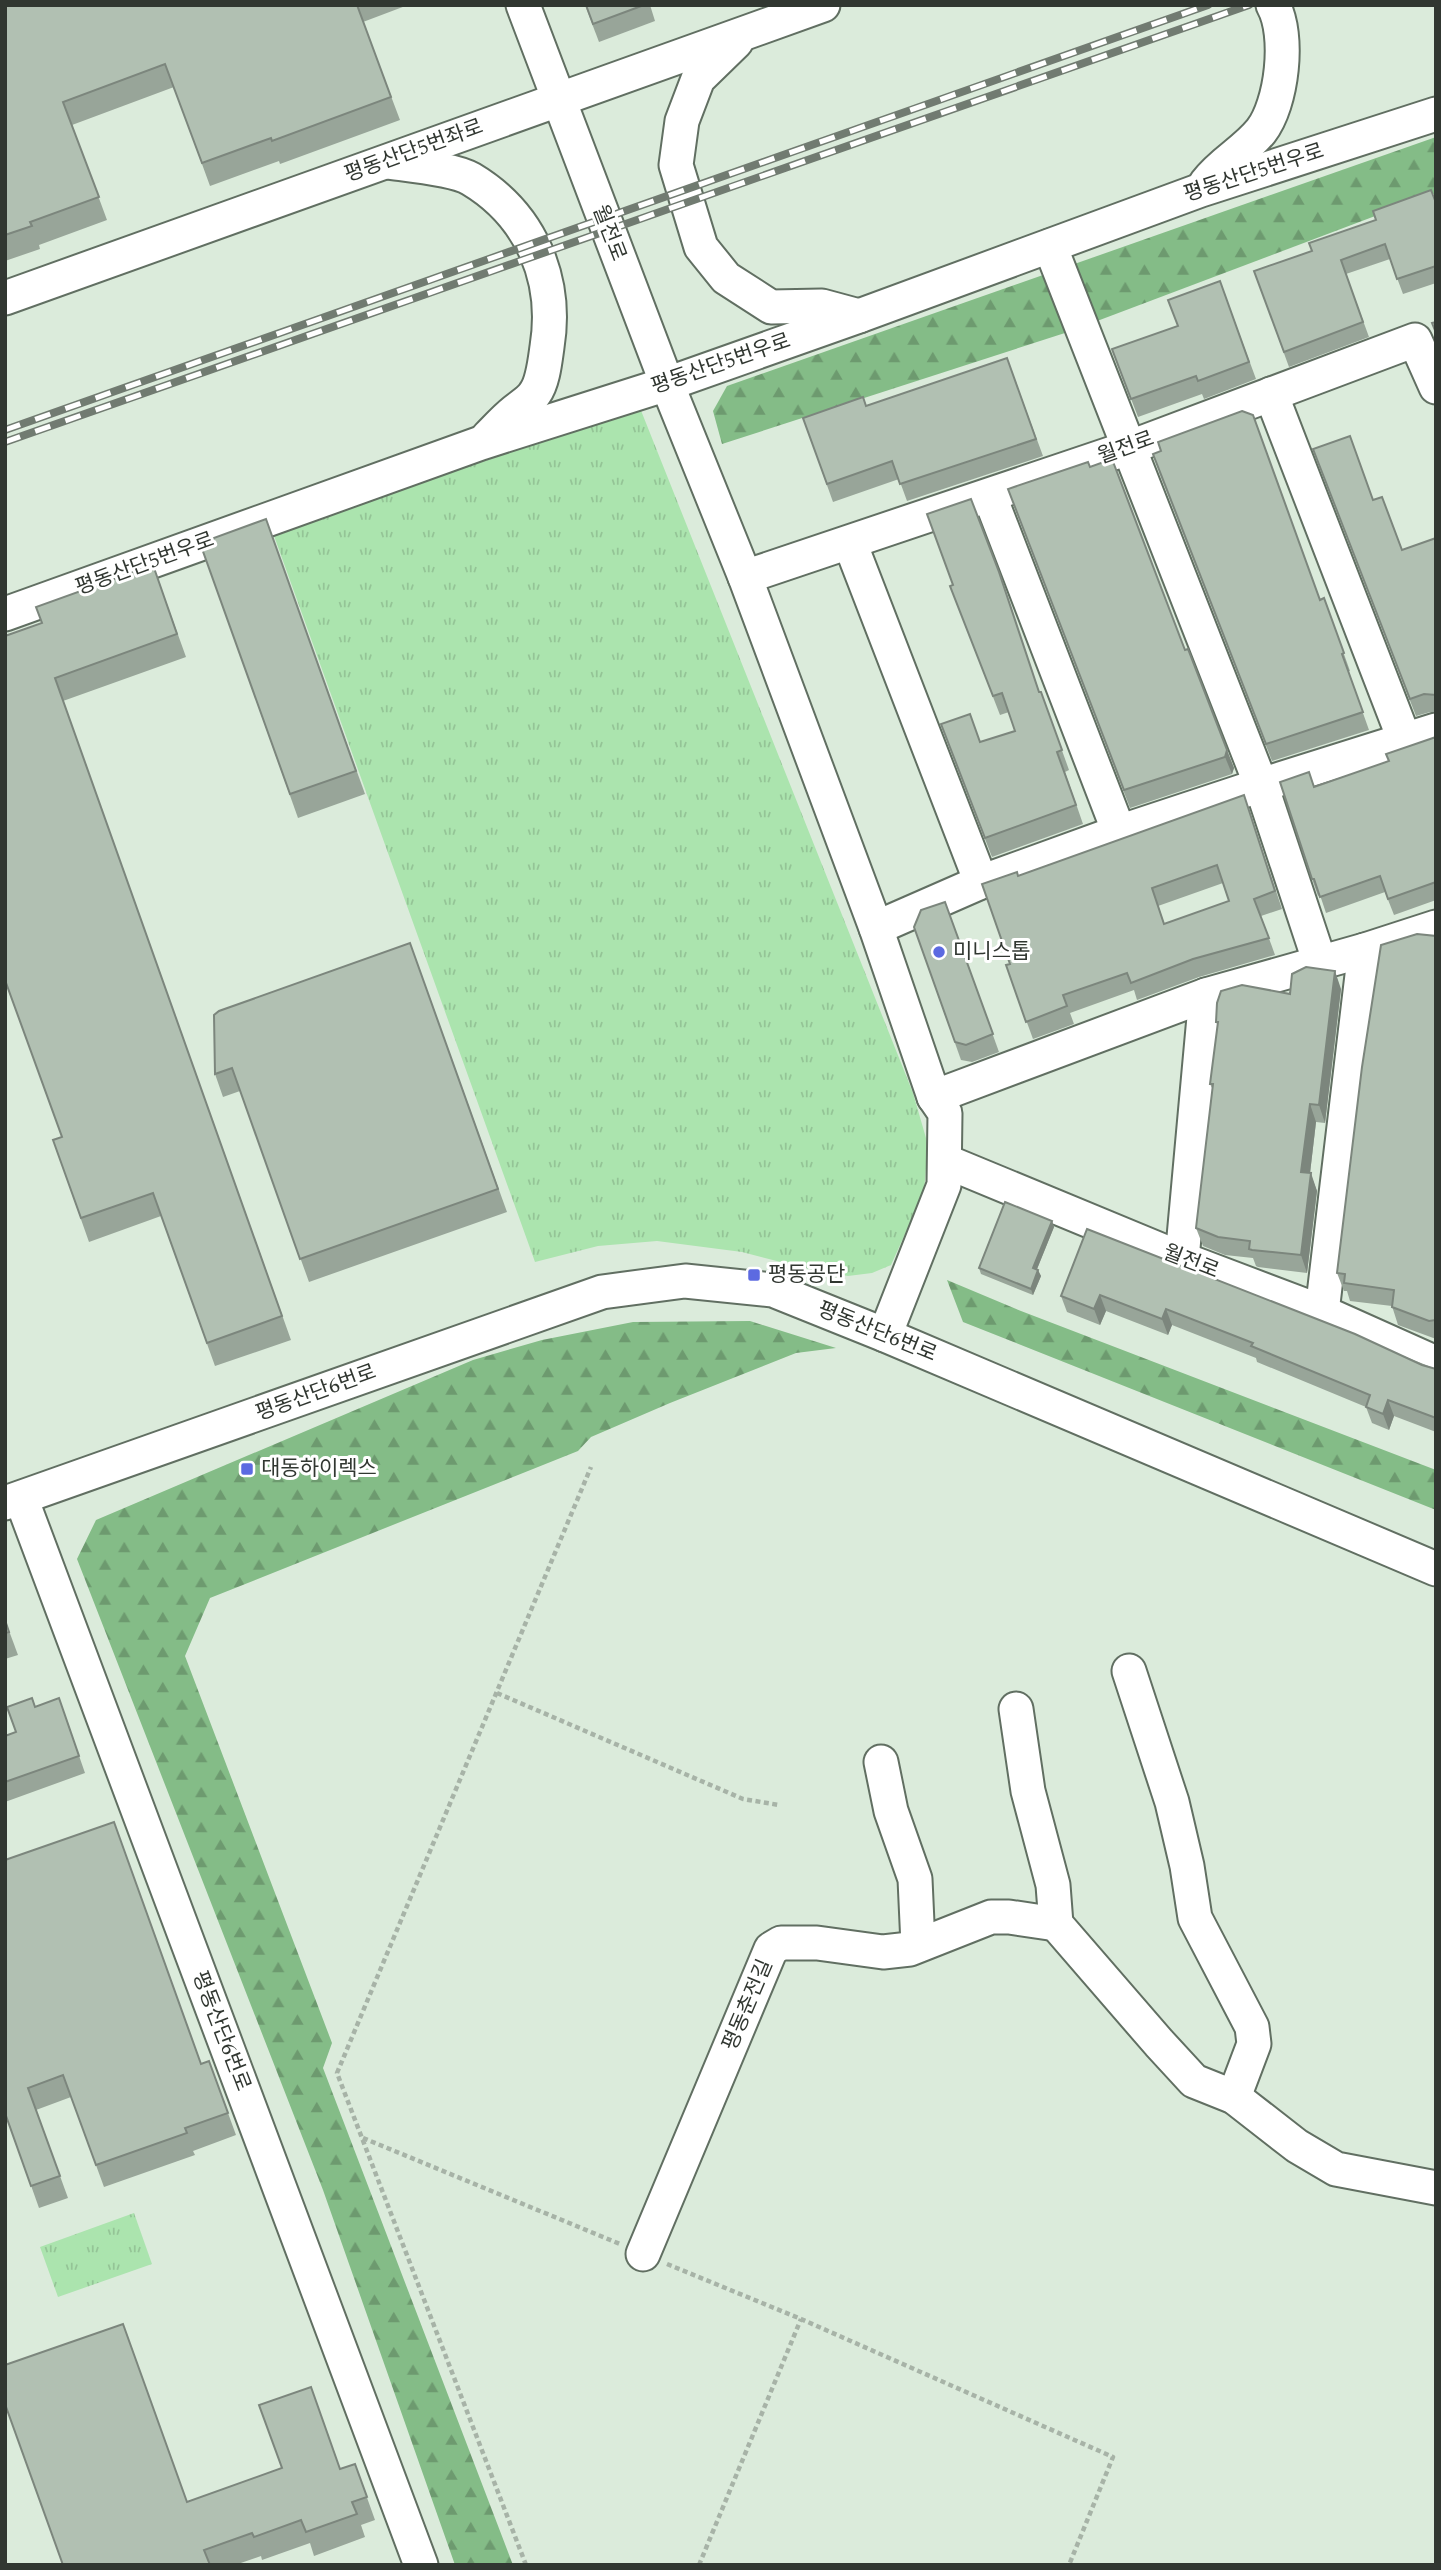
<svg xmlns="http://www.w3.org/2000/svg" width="1441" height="2570" viewBox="0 0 1441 2570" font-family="Spectral,'Noto Sans KR',serif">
	<defs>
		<pattern id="forest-firs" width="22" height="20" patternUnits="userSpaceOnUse" patternTransform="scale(1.75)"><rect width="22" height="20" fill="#84bc87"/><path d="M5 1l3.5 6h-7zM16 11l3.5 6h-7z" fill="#6d9a6f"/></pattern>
		<pattern id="park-tufts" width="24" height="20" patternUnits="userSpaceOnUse" patternTransform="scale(1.75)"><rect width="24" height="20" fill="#abe4ae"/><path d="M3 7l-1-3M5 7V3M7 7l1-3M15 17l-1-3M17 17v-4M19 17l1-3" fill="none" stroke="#94c496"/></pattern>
	</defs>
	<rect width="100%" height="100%" fill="#dbebdb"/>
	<g fill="url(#forest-firs)">
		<path d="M1436,137V193L1068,332L722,444L713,411L727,386Z"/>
		<path d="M947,1280L1021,1311L1436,1470V1510L963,1322Z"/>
		<path d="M750,1321L836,1348L796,1353L670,1403L591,1437L578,1451L210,1598L185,1656L332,2043L323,2068L513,2565H455L323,2190L77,1559L96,1520L473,1360L542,1340L633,1322Z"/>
	</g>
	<g fill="url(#park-tufts)">
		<path d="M640,408L913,1093L928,1145L924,1192L891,1265L872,1273L848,1276L808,1269L742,1252L657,1241L598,1246L535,1262L273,533Z"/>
		<path d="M134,2213L152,2264L58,2297L40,2247Z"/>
	</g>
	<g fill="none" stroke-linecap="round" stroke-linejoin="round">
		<defs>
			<g id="minor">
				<path d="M523,5L667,384L745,577L876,928L934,1097L945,1113L944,1185L885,1335"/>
				<path d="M736,42L698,79L682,121L676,165L701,247L726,278L771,307L822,306L859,316"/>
				<path d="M387,162C408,165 454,169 471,179C531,215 558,279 547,347C545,361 543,382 535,393C531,400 521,406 515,411C505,419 497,428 488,437"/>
				<path d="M1206,183C1223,161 1244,152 1261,131C1282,104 1290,35 1273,5"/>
				<path d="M1050,246L1261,785L1320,963"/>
				<path d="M5,298L823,5"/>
				<path d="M1271,394L1405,741"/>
				<path d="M990,497L1119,832"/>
				<path d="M850,543L981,882"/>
				<path d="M745,577L1128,448L1415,340L1436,387"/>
				<path d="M5,614L481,443L667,384L859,316L1201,190L1436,114"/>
				<path d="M876,928L981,882L1119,832L1261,785L1436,730"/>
				<path d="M934,1097L1206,995L1365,950L1436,927"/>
				<path d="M945,1161L1182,1259L1322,1312L1436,1363"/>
				<path d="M1182,1259L1206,995"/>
				<path d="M1322,1312L1365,950"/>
				<path d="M21,1498L421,2565"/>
				<path d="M5,1503L602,1292L685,1281L773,1290L885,1335L1436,1569"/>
				<path d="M1129,1671L1172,1802L1187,1866L1195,1918L1252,2027L1254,2044L1234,2097"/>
				<path d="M1016,1709L1028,1791L1053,1885L1056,1924L1159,2043L1194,2081L1234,2097L1297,2146L1336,2169L1436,2188"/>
				<path d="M881,1762L891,1811L915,1879L918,1945"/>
				<path d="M643,2254L771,1949L781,1943H817L883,1952L910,1949L991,1917H1009L1056,1924"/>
			</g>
		</defs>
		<use href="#minor" stroke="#616f62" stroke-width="37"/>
		<g stroke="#a7b3a7" stroke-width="4.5" stroke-dasharray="5 3.5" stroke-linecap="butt">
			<path d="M497,1693L743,1799L779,1805"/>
			<path d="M363,2138L620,2244"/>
			<path d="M667,2264L801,2319L1113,2457L1069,2565"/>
			<path d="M526,2565L337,2073L591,1467"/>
			<path d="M699,2565L801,2319"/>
		</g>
		<use href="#minor" stroke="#fff" stroke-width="33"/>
		<defs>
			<g id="rail">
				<path d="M5,430L1208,5"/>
				<path d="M5,442L1249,5"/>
			</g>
		</defs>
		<use href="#rail" stroke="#717b71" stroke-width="8"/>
		<use href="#rail" stroke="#fff" stroke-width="5" stroke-dasharray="16" stroke-linecap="butt"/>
	</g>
	<g fill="#98a599" fill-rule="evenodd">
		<path d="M5,5H408L363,22L400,120L280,164L279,161L210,186L174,87L72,125L107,220L39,245L40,249L5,261Z"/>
		<path d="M585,5H650L655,21L599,42Z"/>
		<path d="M1436,203V283L1403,294L1390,259L1346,274L1369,337L1289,367L1254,271L1312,251Z"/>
		<path d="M1220,281L1256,379L1204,399L1202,394L1138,417L1112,349L1178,326Z"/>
		<path d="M1007,358L1043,456L907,501L899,479L833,502L803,418L866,406Z"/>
		<path d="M1313,449L1373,500L1402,550L1436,538V712H1430L1416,716Z"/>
		<path d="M1090,467L1185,650L1234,768L1232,774L1130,808L1008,489Z"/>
		<path d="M1159,472L1320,600L1324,598L1350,671H1348L1369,730L1272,761Z"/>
		<path d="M266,519L365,794L298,818L200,543Z"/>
		<path d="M153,565L186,657L63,701L291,1340L215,1366L161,1216L89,1242L53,1140L62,1137L42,623Z"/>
		<path d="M950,586L1040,692H1041L1069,770L1065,772L1083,824L992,857L948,744L980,742L1015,731L1009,712L1000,715Z"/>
		<path d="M1436,737V900L1394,915L1385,892L1326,913L1320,895L1318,896L1312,879L1314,787L1389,761Z"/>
		<path d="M1244,795L1282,909L1261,916L1275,955L1199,977L1137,1000L1134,990L1070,1013L1074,1024L1033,1039L1006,965L1010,964L1018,876ZM1223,883L1229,901L1164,924L1158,906Z"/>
		<path d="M945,902L999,1052L972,1062L961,1060L914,927Z"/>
		<path d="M1436,936V1339L1398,1325L1392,1306L1350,1301L1347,1291H1344L1337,1273Z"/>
		<path d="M410,943L507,1212L309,1282L240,1091L223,1097L215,1074Z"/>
		<path d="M1341,989L1325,1123L1316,1122L1310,1173L1317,1191L1307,1273L1258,1267L1256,1266L1253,1258L1225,1255L1203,1246L1196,1228L1213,1090L1210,1084L1218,1026L1216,1022L1290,994Z"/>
		<path d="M1052,1221L1054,1227L1037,1269L1041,1276L1033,1295L981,1274L979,1268Z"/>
		<path d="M1087,1229L1436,1369V1432L1394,1416L1389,1430L1372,1423L1366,1407L1257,1362L1256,1358L1172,1325L1168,1335L1106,1311L1100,1325L1067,1312L1061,1296Z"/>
		<path d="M5,1620L18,1655L5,1659Z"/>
		<path d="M59,1698L85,1773L5,1802V1736L16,1732L35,1707Z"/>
		<path d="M5,1860L201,2064L209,2061L236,2135L193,2151L195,2155L104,2187L71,2097L36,2110L68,2198L39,2208L7,2118L5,2119Z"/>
		<path d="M355,2464L375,2520L361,2525L365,2537L314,2556L310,2543L262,2560L261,2556L235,2565H63L187,2502L340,2469Z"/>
	</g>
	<g fill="#7c867d">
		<path d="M1227,750L1234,768L1232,774L1225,757Z"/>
		<path d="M1335,971L1341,989L1325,1123L1319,1105Z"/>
		<path d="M1310,1104L1316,1122L1308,1190L1301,1172Z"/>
		<path d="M1311,1173L1317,1191L1307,1273L1301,1255Z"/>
		<path d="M1052,1221L1054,1227L1035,1274L1033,1268Z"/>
		<path d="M1038,1270L1041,1276L1033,1295L1031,1289Z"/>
		<path d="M1100,1295L1106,1311L1100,1325L1094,1309Z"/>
		<path d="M1166,1309L1172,1325L1168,1335L1162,1319Z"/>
		<path d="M1388,1400L1394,1416L1389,1430L1383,1414Z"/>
	</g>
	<g fill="#b1c0b2" stroke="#7c867d" stroke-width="2" fill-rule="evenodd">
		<path d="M5,5H357L391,97L272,141L271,138L202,163L165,64L63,102L99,197L30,222L32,226L5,235Z"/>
		<path d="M586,5H644L593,24Z"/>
		<path d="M1431,190L1436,203V266L1397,279L1385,244L1341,260L1363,322L1284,352L1254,271L1312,251L1309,243L1376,220L1373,211Z"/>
		<path d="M1220,281L1249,362L1198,381L1196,376L1131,399L1112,349L1178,326L1168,300Z"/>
		<path d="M1436,322V333L1432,323Z"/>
		<path d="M1007,358L1036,439L900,484L892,461L827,484L803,418L863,397L866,406Z"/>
		<path d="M1242,411L1253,415L1320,600L1324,598L1344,653L1342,654L1363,712L1266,744L1153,454L1161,451L1158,442Z"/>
		<path d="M1350,436L1373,500L1382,497L1402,550L1436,538V695L1424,694L1410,699L1313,449Z"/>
		<path d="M1112,459L1185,650L1188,649L1227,750L1225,757L1124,790L1008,489L1088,462L1090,467Z"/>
		<path d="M971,499L999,572L1039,692H1041L1062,750L1057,752L1076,805L985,838L941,724L970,714L980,742L1015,731L1002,693L993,696L950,586L953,585L927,514Z"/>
		<path d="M266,519L356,771L290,794L200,543Z"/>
		<path d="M153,565L177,634L55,678L282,1316L207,1343L153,1193L81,1218L53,1140L62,1137L5,980V636L42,623L36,607Z"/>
		<path d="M1436,737V882L1388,899L1380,876L1320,897L1314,879H1312L1280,782L1309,772L1314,787L1389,761L1386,754Z"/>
		<path d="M1244,795L1275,891L1254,899L1269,938L1193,959L1131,983L1127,973L1063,995L1067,1006L1026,1022L1006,965L1010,964L982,884L1017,872L1018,876ZM1217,865L1229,901L1164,924L1152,888Z"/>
		<path d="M945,902L993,1034L966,1045L955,1042L914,927L921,910Z"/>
		<path d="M1417,934L1436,936V1320L1429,1321L1392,1307L1394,1290L1344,1283L1345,1274L1337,1273L1362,1067L1381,945Z"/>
		<path d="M410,943L498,1189L300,1259L232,1068L215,1074L214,1015L219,1011Z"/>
		<path d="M1306,967L1335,971L1319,1105L1310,1104L1301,1172L1311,1173L1301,1255L1252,1250L1249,1249L1250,1241L1218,1237L1196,1228L1213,1084H1210L1218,1022H1216L1217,1003L1221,991L1242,985L1290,994L1292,974Z"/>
		<path d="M1005,1202L1052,1221L1033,1268L1038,1270L1031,1289L979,1268Z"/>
		<path d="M1087,1229L1355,1334L1422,1365L1436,1369V1418L1388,1400L1383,1414L1366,1407L1370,1395L1251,1346L1253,1343L1166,1309L1162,1319L1100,1295L1094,1309L1061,1296Z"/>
		<path d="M5,1620L9,1632L5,1633Z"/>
		<path d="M32,1698L35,1707L59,1698L79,1756L5,1782V1736L16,1732L7,1707Z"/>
		<path d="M114,1822L201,2064L209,2061L228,2113L185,2128L187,2133L96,2165L63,2075L28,2088L60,2176L31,2186L5,2113V1860Z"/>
		<path d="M123,2324L187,2502L282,2468L259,2405L311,2387L340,2469L355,2464L367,2497L352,2502L357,2514L306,2532L301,2520L254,2537L252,2533L204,2550L210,2565H63L5,2404V2365Z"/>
	</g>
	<g fill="#5c6ae1" stroke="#fff" stroke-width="2.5">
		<circle cx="939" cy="952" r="7"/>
		<rect x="747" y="1268" width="14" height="14" rx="3.5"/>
		<rect x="240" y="1462" width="14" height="14" rx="3.5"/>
	</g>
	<g text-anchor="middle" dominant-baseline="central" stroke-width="6" stroke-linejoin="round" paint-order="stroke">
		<g font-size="21" fill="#313731" stroke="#fff">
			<text transform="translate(414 151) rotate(-20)">평동산단5번좌로</text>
			<text transform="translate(1254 173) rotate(-18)">평동산단5번우로</text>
			<text transform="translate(609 233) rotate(69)">월전로</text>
			<text transform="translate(721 364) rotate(-19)">평동산단5번우로</text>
			<text transform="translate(1126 448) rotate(-20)">월전로</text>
			<text transform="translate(145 564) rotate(-20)">평동산단5번우로</text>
			<text transform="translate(1191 1262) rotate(21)">월전로</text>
			<text transform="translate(877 1332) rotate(22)">평동산단6번로</text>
			<text transform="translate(316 1393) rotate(-20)">평동산단6번로</text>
			<text transform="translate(748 2005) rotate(-67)">평동춘전길</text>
			<text transform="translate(221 2031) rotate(69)">평동산단6번로</text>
		</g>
		<g font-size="21" fill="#313731" stroke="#fff" text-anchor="start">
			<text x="953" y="952">미니스톱</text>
			<text x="768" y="1275">평동공단</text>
			<text x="261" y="1469">대동하이렉스</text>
		</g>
	</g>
	<rect width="1441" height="2570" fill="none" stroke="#313731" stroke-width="14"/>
</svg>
